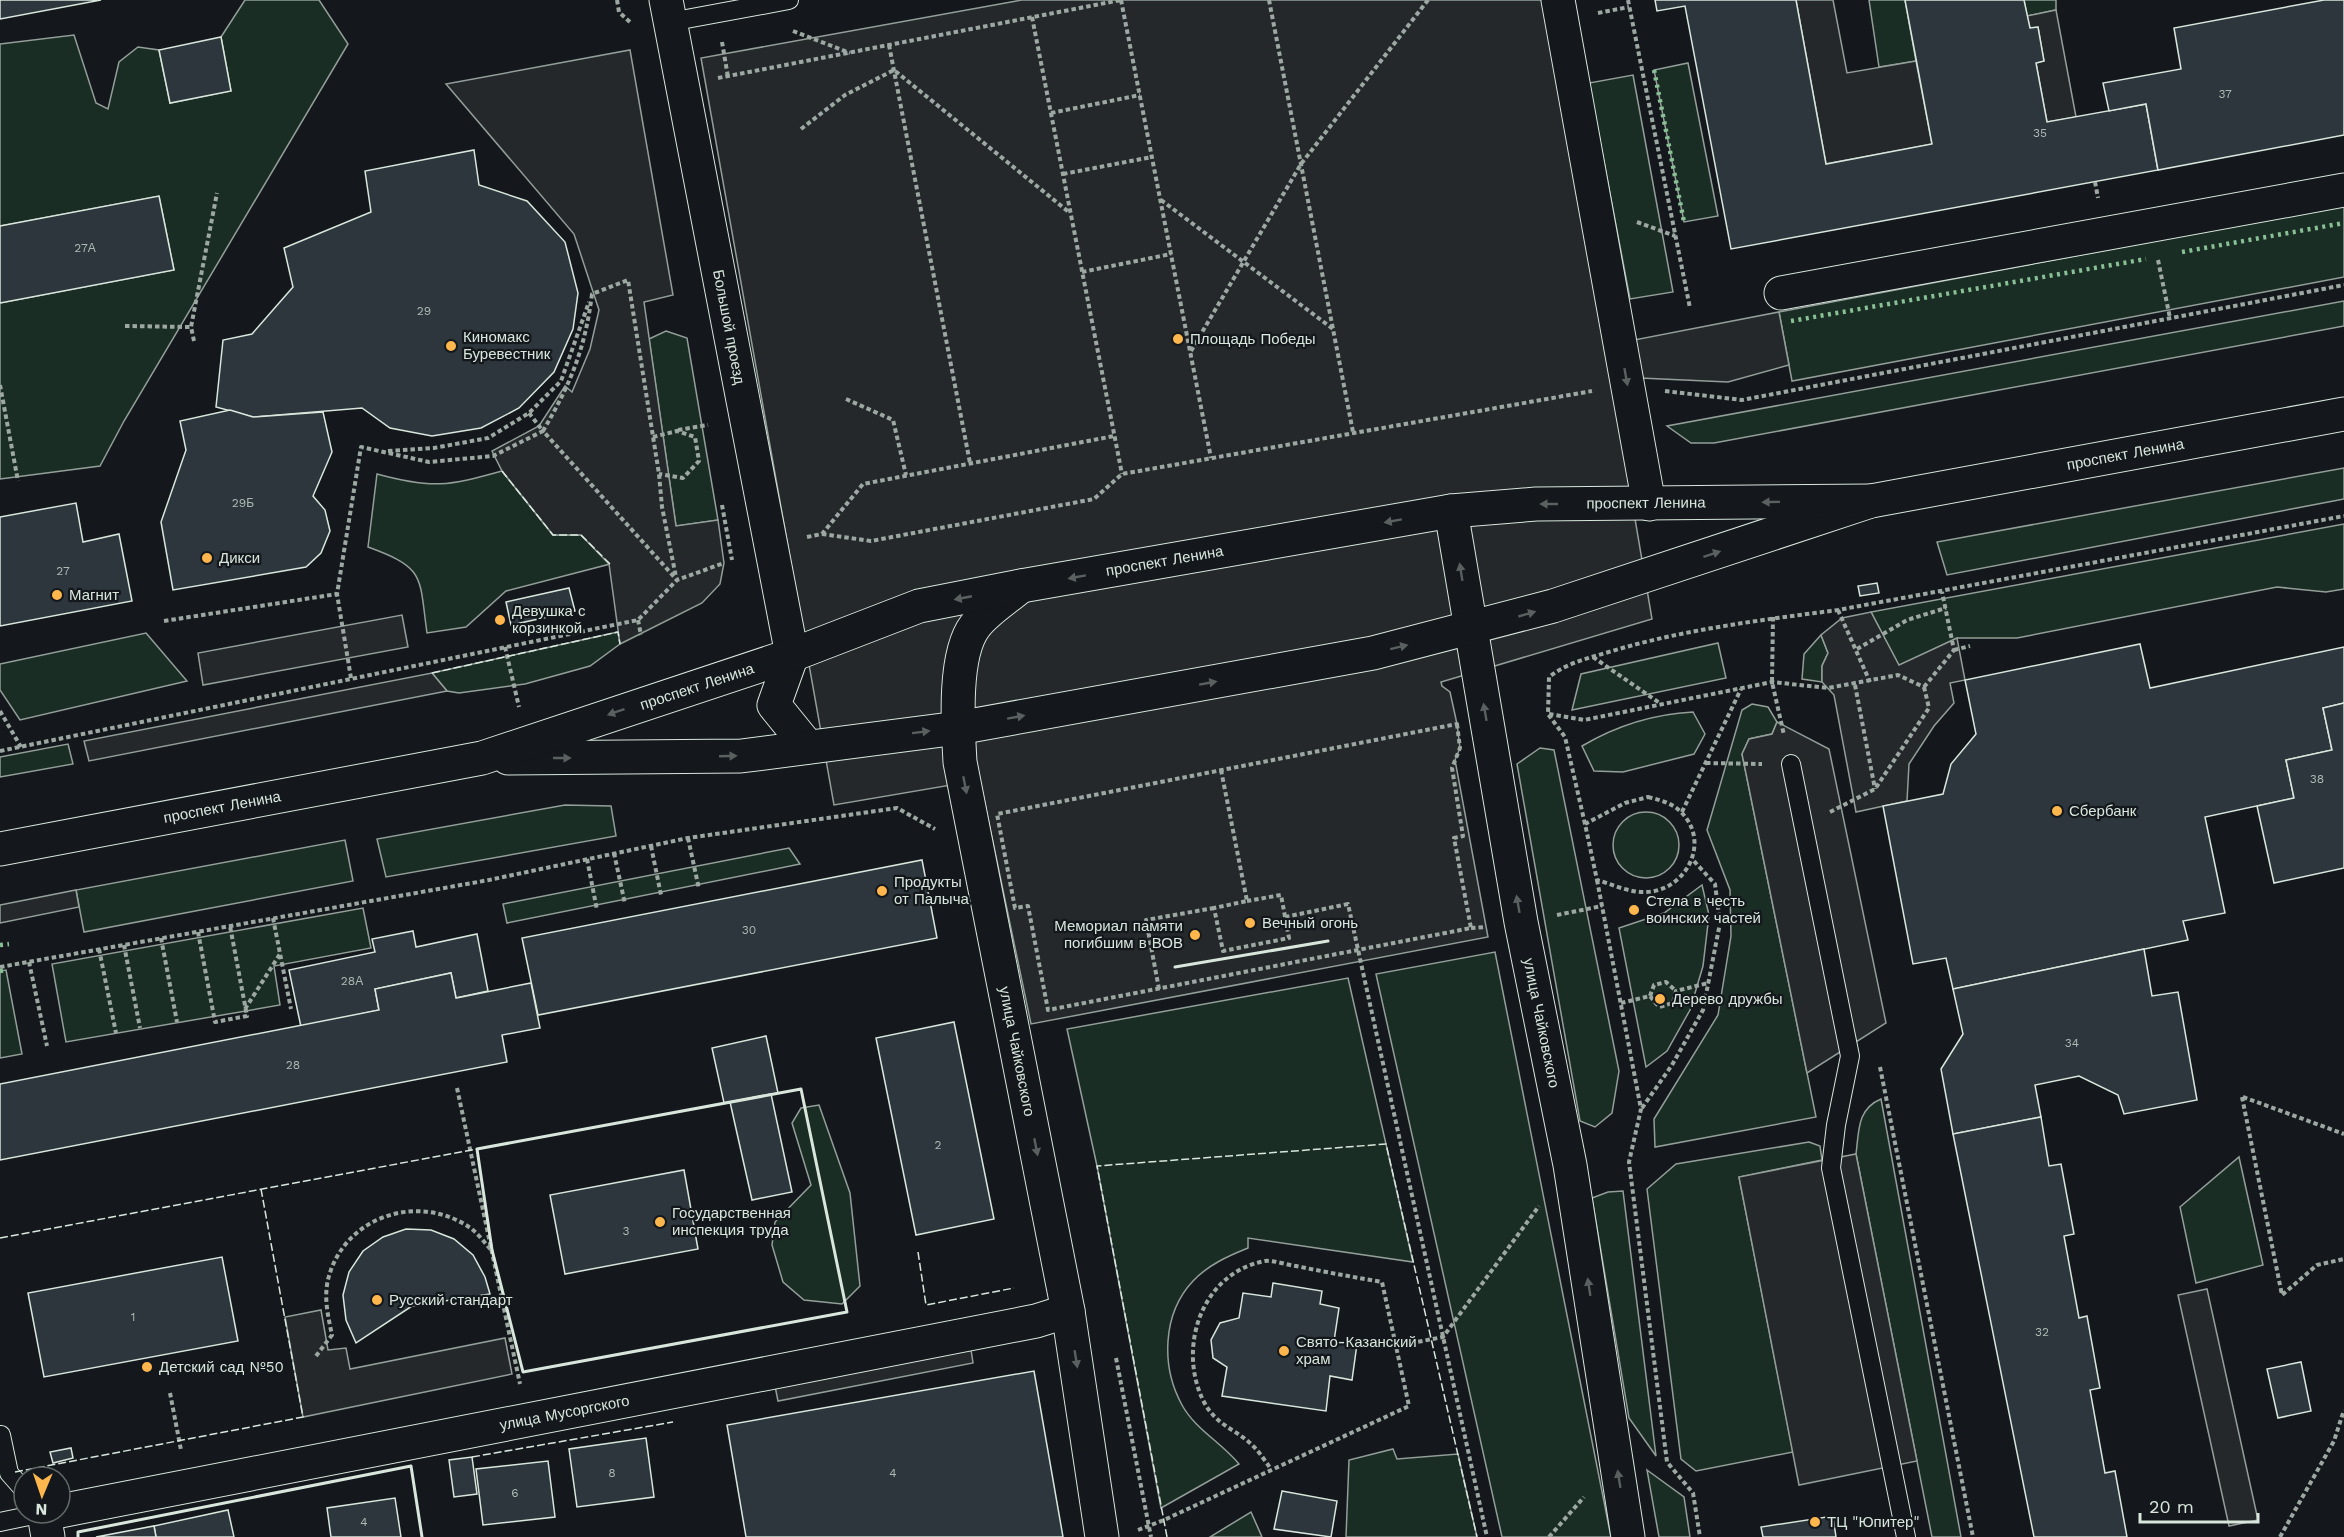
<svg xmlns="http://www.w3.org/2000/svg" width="2344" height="1537" viewBox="0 0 2344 1537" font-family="'Work Sans',sans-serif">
	<rect width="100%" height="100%" fill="#14181c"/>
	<g fill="#1a2d24" stroke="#939e99" stroke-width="1.5">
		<path d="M245,0H319L348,44L124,421L100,466L0,479V303L174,270L159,196L0,226V44L74,35L96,103L108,109L119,62L138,47L159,50L170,103L231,91L221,37Z"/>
		<path d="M1869,0H1905L1916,61L1879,67Z"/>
		<path d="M2024,0H2056V10L2027,16Z"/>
		<path d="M1688,63L1718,216L1684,222L1654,70Z"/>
		<path d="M1633,75L1673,292L1630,299L1589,83Z"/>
		<path d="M2344,205V277L1792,381L1779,312Z"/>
		<path d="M2344,301V326L1714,443H1691L1667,426Z"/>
		<path d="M666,331L687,338L718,520L676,526L649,339Z"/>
		<path d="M2344,468V499L1947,575L1937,542Z"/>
		<path d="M502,471L553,535H581L610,564L506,591L466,627L427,633C419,576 426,568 368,547L377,474C432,489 448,486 502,471Z"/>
		<path d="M2344,524V589L2326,592L2277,587L2017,638H1957L1899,666L1871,612Z"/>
		<path d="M618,632L620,644L590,666L525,684L459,693L447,691L432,673Z"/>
		<path d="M146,633L187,681L20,720L0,690V664Z"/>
		<path d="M1821,635L1828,653L1822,666V682L1802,679L1804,654Z"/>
		<path d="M1718,643L1726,678L1572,710L1581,674Z"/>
		<path d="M1752,704L1768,707L1777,722L1772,734L1749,739L1742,754L1816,1117L1655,1147L1654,1119L1718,1015L1731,936L1730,890L1707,830L1742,710Z"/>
		<path d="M1693,712L1705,734L1694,754L1623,772L1594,771L1582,746C1616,726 1653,714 1693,712Z"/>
		<path d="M68,744L73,764L0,777V757Z"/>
		<path d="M1540,748L1554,750L1619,1071L1612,1113L1595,1127L1580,1121L1517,764Z"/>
		<path d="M565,805L611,806L616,836L386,877L377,839Z"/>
		<circle cx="1646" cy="845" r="33"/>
		<path d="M345,840L353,881L84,932L76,890Z"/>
		<path d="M789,848L800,864L507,923L503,904Z"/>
		<path d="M1702,885L1709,915L1703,966L1690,1010L1667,1051L1646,1067L1619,928L1664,913Z"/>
		<path d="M363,908L371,948L274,966L280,1005L66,1042L52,964Z"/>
		<path d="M1495,952L1611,1537H1502L1376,974Z"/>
		<path d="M6,970L22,1054L0,1058V971Z"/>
		<path d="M1348,978L1413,1262L1248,1238V1248C1228,1256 1208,1265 1193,1281C1162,1314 1161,1367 1182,1405C1195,1429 1222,1443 1239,1464L1161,1508L1097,1166L1067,1029Z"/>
		<path d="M1881,1099L1961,1537H1932L1856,1154C1859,1131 1857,1109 1881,1099Z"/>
		<path d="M819,1105L850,1193L860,1286L842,1304L804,1300L783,1282L772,1245L775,1222L811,1185L792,1123L801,1108Z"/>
		<path d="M1809,1142L1820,1146L1822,1160L1739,1177L1793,1452L1696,1471L1681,1459L1647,1189L1676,1164Z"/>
		<path d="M2239,1157L2263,1265L2196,1283L2180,1207Z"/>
		<path d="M1623,1191L1656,1456L1629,1418L1592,1198L1608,1192Z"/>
		<path d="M1393,1449L1397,1459L1458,1454L1477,1537H1346L1349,1460Z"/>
		<path d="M1647,1470L1684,1497L1690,1537H1659Z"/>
		<path d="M1251,1512L1262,1537H1210Z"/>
	</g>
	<g fill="#24282b" stroke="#939e99" stroke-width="1.5">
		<path d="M1022,0H1547L1652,619L1441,682L1442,686L1450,692L1457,724L1460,748L1455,760L1488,937L1031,1024L980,780L834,805L701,58Z"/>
		<path d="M1796,0H1833L1847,73L1916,61L1932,144L1826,164Z"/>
		<path d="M2056,10L2076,117L2047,122L2036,63L2044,61L2038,27L2030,28L2027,16Z"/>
		<path d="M630,50L673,295L644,302L676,526L718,520L724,563L720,584L702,603L620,644L609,564L581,535H553L502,471L492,451L539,426L565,386L572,392L590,349L599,310L574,234L446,84Z"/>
		<path d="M1779,312L1789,365L1728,382L1640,378L1634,340Z"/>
		<path d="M1871,612L1899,665L1957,638L1965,680L1950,683L1954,703L1934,726L1909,764L1907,801L1856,812L1834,695L1822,682V666L1828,653L1821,635L1842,618Z"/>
		<path d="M402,615L408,647L203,685L198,653Z"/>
		<path d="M432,673L447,691L89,761L84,741Z"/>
		<path d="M1777,722L1829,749L1886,1023L1807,1073L1742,754L1749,739L1772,734Z"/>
		<path d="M76,890L79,907L0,923V905Z"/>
		<path d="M1856,1154L1917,1461L1799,1485L1739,1177Z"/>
		<path d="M2207,1289L2258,1520L2229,1526L2178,1295Z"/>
		<path d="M321,1310L328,1350L346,1348L350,1369L505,1338L512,1374L303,1417L285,1317Z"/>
		<path d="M970,1343L973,1363L778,1401L774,1381Z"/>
	</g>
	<g fill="#2c363c" stroke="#d8e6dc" stroke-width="1.5">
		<path d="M0,0H101L0,19Z"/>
		<path d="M1655,0H1796L1826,164L1932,144L1905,0H2024L2030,28L2038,27L2044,61L2036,63L2047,122L2146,104L2158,170L1731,249L1685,6L1657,11Z"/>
		<path d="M2324,0H2344V135L2158,170L2146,104L2109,111L2103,83L2181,69L2174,28Z"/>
		<path d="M221,37L231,91L170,103L159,50Z"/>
		<path d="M474,150L479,185L527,201L565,242L578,293L573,329L554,372L519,408L481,428L432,436L390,428L362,408L253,417L216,407L223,340L252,334L293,287L284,248L371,212L365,171Z"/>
		<path d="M159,196L174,270L0,303V226Z"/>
		<path d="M230,410L253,417L323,412L332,452L313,496L325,510L330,531L321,553L306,567L173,590L161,522L186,450L180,421Z"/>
		<path d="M76,503L83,542L119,534L132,601L0,626V517Z"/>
		<path d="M1877,583L1879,593L1860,596L1858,586Z"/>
		<path d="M569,588L575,611L511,625L506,602Z"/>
		<path d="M2140,644L2150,688L2344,647V703L2323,708L2332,750L2286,760L2294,798L2205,817L2225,913L2183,921L2188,940L1953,989L1946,958L1913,964L1883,806L1943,794L1951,764L1976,734L1965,680Z"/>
		<path d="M2344,703V868L2274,883L2257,806L2294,798L2286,760L2332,750L2323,708Z"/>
		<path d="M922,860L937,938L538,1015L522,938Z"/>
		<path d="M413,931L416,947L477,934L488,991L456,998L451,973L375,989L379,1010L301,1027L289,970L375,952L372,939Z"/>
		<path d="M2144,949L2152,996L2178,992L2197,1100L2124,1114L2118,1095L2079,1076L2035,1085L2041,1117L1953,1134L1941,1069L1963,1034L1953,989Z"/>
		<path d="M451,973L456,998L531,983L540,1028L502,1035L507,1062L0,1160V1084L379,1010L375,989Z"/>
		<path d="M954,1022L994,1219L916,1235L876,1038Z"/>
		<path d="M766,1036L778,1093L724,1103L712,1048Z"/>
		<path d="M771,1094L792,1192L752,1200L730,1102Z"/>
		<path d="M2041,1117L2049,1166L2061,1164L2074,1234L2064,1236L2079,1318L2087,1316L2100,1388L2090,1390L2105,1473L2115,1471L2127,1537H2034L1953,1134Z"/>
		<path d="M684,1170L698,1249L565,1274L550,1195Z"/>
		<path d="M406,1229L431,1230L454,1239L473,1255L485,1277L490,1294L412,1306L356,1343L346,1320L343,1295L349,1272L363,1251L383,1237Z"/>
		<path d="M222,1257L238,1341L44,1377L28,1293Z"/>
		<path d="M1273,1283L1322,1291L1320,1304L1339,1308L1334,1341L1357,1344L1352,1380L1330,1376L1326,1411L1222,1396L1227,1367L1213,1358L1211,1340L1220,1323L1239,1318L1243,1293L1271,1297Z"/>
		<path d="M2301,1362L2311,1411L2278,1418L2267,1369Z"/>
		<path d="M1034,1371L1063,1537H746L727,1425Z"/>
		<path d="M646,1438L654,1497L577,1507L569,1449Z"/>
		<path d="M71,1448L73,1458L53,1463L50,1452Z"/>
		<path d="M472,1457L477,1494L454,1497L449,1460Z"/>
		<path d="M548,1461L555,1517L483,1525L476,1469Z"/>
		<path d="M1282,1491L1337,1501L1331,1537L1274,1529Z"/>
		<path d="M395,1498L401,1537H331L327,1508Z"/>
		<path d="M228,1510L234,1537H156L154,1526Z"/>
		<path d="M1833,1516L1836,1537H1763L1761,1527Z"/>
		<path d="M154,1526L156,1537H96Z"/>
	</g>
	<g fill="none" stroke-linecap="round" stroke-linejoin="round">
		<defs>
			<g id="lane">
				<path d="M670,22L789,0"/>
				<path d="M1791,764L1850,1056L1836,1125L1831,1168L1906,1537"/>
				<path d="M1,1435L9,1473L24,1490"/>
				<path d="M0,1522L43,1513"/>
			</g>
			<g id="street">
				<path d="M1558,0L1649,504"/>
				<path d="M1781,293L2344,190"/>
				<path id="s1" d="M60,1511L1036,1321L1068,1311"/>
				<path d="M48,1513L44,1514L48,1537"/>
			</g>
			<g id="secondary">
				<path id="s2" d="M666,0L792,655L774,705L808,747"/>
				<path id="s3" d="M1451,511L1521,922L1570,1165L1628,1537"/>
				<path id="s4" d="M1021,586C1006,599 986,611 975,626C953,655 958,727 960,762L1068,1311L1102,1537"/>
			</g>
			<g id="primary">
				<path id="s5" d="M508,758L741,756L958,728L1373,653L1553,606L1871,501L2344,414"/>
				<path id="s6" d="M0,849L482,758L792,655L919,606L1021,586L1451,511L1536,504L1871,501"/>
			</g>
		</defs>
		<use href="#lane" stroke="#d8e6dc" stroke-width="20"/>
		<use href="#street" stroke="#d8e6dc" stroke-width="35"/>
		<use href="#secondary" stroke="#d8e6dc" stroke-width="35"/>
		<use href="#primary" stroke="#d8e6dc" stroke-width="35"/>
		<g stroke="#9da8a2" stroke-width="4" stroke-dasharray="4.5 3" stroke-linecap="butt">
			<path d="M617,0L619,12L632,24"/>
			<path d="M1121,0L1211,458"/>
			<path d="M1269,0L1353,432"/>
			<path d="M1628,0L1690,308"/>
			<path d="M1598,13L1629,7"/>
			<path d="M1032,17L1122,474"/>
			<path d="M793,31L850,53"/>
			<path d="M722,42L728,77"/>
			<path d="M889,45L970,463"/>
			<path d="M718,78L1121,0"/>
			<path d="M1051,113L1140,95"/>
			<path d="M801,129L845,95L894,70L1070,213"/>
			<path d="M1063,174L1152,157"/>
			<path d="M2095,182L2098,198"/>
			<path d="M1161,200L1333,329"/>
			<path d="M1637,222L1675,236"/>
			<path d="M2158,260L2170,318"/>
			<path d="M1082,272L1171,254"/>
			<path d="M125,326L190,327"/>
			<path d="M194,341L191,327L217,193"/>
			<path d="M1191,351L1301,164L1428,0"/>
			<path d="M0,385L18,481"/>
			<path d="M1665,391L1742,400L2344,285"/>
			<path d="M846,399L893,420L906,475"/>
			<path d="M529,413L543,431C571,383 585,349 592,294L628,280L659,474L662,507L676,577"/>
			<path d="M678,430L708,425"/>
			<path d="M653,437L677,431L695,437L699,461L683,478L659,474"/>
			<path d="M388,451L434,448L488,438L529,413L561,381L589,302"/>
			<path d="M722,505L732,560"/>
			<path d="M822,534L871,541L1094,499L1122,474L1592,391"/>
			<path d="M807,537L822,534L863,484L1114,436"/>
			<path d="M1838,610L1870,682"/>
			<path d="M1773,617L1772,682L1784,735"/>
			<path d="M638,620L641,635"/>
			<path d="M164,621L337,594"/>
			<path d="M505,647L519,707"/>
			<path d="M1857,649L1907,620L1946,608"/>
			<path d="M1954,650L1970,646"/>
			<path d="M1593,657L1661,704"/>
			<path d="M351,678L337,594L361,447L429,462L493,456L543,431L677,580"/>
			<path d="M1855,685L1875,789"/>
			<path d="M1924,687L1954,650L1942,592"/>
			<path d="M0,711L21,747"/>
			<path d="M1549,714L1584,720L1772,682L1828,688L1898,675L1924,687"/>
			<path d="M1457,724L1460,748L1452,768L1463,836L1454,838L1471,928L1048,1010L1028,906L1015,908L997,814Z"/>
			<path d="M0,751L638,620L677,580L724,563"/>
			<path d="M1706,763L1762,764"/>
			<path d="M1221,770L1247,901L1214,908L1223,951L1289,938L1281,895L1247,901"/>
			<path d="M1648,797C1660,800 1672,803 1681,812C1712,843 1685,891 1646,892C1630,893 1611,884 1597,880L1585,824L1625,803Z"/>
			<path d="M1682,812L1741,689"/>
			<path d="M1830,812L1875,789L1929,708L1924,687"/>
			<path d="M1585,824L1565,737L1548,714L1549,677C1568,662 1590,658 1612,651C1686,629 1762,620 1838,610L2344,516"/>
			<path d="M688,838L699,889"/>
			<path d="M651,846L661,895"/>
			<path d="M614,853L625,904"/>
			<path d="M587,859L597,910"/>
			<path d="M1597,880L1641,1109L1629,1162L1667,1462L1693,1493L1700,1537"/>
			<path d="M1557,915L1602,906"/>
			<path d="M1285,917L1348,904L1487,1537"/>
			<path d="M273,918L291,1009"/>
			<path d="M1471,928L1485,927"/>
			<path d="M198,932L215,1022L247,1016L230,926"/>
			<path d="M161,938L177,1022"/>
			<path d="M124,945L140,1028"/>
			<path d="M99,949L116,1033"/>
			<path d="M29,962L47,1046"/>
			<path d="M0,967L489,880L688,838L897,808L935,829"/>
			<path d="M1159,989L1146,920L1214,908"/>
			<path d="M1650,996L1654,985L1666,982L1676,991"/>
			<path d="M1621,1003L1650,996L1659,1007L1673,1003L1676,991L1708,983"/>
			<path d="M245,1009L280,954"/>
			<path d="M1880,1067L1973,1537"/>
			<path d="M457,1088L520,1384"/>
			<path d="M2242,1097L2282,1295L2317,1265L2344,1259"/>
			<path d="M2243,1097L2344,1134"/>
			<path d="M1642,1108L1672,1065L1703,1010L1720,923L1715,884L1692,859"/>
			<path d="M1396,1346L1443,1337L1539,1206"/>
			<path d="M316,1356L332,1335C328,1316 323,1296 329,1276C346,1216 418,1193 469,1227C477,1232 484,1242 491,1250"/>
			<path d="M1116,1358L1151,1537"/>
			<path d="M170,1393L181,1450"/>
			<path d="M1138,1530L1164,1520L1409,1406L1382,1282C1353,1277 1325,1272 1296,1266C1287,1265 1274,1260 1265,1261C1200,1273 1177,1350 1204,1402C1216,1425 1235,1429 1251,1444C1259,1451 1265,1461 1271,1469"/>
			<path d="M1549,1537L1584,1497"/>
			<path d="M2280,1537L2334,1441L2344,1410"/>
		</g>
		<use href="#lane" stroke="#14181c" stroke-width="18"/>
		<use href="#street" stroke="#14181c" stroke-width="33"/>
		<use href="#secondary" stroke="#14181c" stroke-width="33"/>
		<use href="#primary" stroke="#14181c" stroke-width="33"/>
		<g stroke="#8ac095" stroke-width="4.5" stroke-dasharray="3 4.5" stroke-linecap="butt">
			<path d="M1654,70L1684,222"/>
			<path d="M2182,252L2344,223"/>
			<path d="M1791,321L2146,259"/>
			<path d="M0,945L9,944"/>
			<path d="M0,971L6,970"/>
		</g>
		<g stroke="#d8e6dc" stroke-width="1.5" stroke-dasharray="8 3" stroke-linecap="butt">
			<path d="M502,471L553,535H581L610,564"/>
			<path d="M432,673L618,632L620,644"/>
			<path d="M0,1238L477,1149"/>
			<path d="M918,1252L926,1305L1014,1288"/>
			<path d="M472,1457L673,1422"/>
			<path d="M15,1472L303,1417L261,1189"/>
			<path d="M1167,1537L1097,1166L1386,1144L1477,1537"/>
		</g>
		<g stroke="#d8e6dc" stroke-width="3">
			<path d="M1175,967L1328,941"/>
			<path d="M801,1089L847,1312L523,1372L492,1250L477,1149Z"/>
			<path d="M78,1537V1532L411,1466L422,1537"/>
		</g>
	</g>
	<defs><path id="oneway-solid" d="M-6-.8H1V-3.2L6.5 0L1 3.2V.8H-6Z" transform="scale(1.5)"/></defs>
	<g fill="#59605f">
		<use href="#oneway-solid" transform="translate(1626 377) rotate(80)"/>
		<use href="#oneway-solid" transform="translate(1771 502) rotate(179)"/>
		<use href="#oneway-solid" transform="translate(1549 504) rotate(180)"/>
		<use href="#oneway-solid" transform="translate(1393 521) rotate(170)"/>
		<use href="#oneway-solid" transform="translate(1712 554) rotate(-18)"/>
		<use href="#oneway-solid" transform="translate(1461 572) rotate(-99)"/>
		<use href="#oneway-solid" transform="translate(1077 577) rotate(170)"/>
		<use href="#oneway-solid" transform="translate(963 598) rotate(169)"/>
		<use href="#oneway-solid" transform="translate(1527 614) rotate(-16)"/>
		<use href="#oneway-solid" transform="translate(1399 647) rotate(-14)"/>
		<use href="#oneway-solid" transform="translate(1208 683) rotate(-10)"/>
		<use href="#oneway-solid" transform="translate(616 712) rotate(161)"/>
		<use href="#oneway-solid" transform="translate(1485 712) rotate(-100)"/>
		<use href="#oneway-solid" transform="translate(1016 717) rotate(-10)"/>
		<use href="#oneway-solid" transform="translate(921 732) rotate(-7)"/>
		<use href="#oneway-solid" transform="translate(728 756) rotate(-2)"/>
		<use href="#oneway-solid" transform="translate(562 758)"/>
		<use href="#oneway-solid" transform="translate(965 785) rotate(79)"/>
		<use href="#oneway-solid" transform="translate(1518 904) rotate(-100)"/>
		<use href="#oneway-solid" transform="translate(1036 1147) rotate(79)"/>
		<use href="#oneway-solid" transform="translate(1589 1287) rotate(-99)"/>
		<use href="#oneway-solid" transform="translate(1076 1359) rotate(81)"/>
		<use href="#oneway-solid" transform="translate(1619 1479) rotate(-99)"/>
	</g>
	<g fill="#ffb74d" stroke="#14181c" stroke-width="2">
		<circle cx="1178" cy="339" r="6"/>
		<circle cx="451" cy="346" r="6"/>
		<circle cx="207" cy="558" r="6"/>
		<circle cx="57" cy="595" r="6"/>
		<circle cx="500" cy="620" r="6"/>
		<circle cx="2057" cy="811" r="6"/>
		<circle cx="882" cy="891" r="6"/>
		<circle cx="1634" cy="910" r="6"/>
		<circle cx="1250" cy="923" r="6"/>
		<circle cx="1195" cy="935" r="6"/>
		<circle cx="1660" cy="999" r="6"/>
		<circle cx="660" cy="1222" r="6"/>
		<circle cx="377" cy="1300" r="6"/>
		<circle cx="1284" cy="1351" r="6"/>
		<circle cx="147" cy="1367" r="6"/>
		<circle cx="1815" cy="1522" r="6"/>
	</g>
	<g text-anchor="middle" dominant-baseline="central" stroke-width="4.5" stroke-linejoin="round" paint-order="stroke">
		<g font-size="12" fill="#adbab4">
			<text x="2225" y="94">37</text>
			<text x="2040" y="133">35</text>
			<text x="85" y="248">27А</text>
			<text x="424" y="311">29</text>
			<text x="243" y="503">29Б</text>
			<text x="63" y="571">27</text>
			<text x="2317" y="779">38</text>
			<text x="749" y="930">30</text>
			<text x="352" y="981">28А</text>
			<text x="2072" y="1043">34</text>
			<text x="293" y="1065">28</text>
			<text x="938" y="1145">2</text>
			<text x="626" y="1231">3</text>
			<text x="133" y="1317">1</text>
			<text x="2042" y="1332">32</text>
			<text x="612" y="1473">8</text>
			<text x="893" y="1473">4</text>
			<text x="515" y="1493">6</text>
			<text x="364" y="1522">4</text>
		</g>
		<g font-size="15" fill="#d8e6dc" stroke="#14181c">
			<text stroke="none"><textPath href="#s2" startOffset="333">Большой проезд</textPath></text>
			<text stroke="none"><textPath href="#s5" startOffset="1653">проспект Ленина</textPath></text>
			<text stroke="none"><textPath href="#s6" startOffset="1689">проспект Ленина</textPath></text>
			<text stroke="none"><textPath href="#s6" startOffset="1203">проспект Ленина</textPath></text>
			<text stroke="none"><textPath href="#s6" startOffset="717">проспект Ленина</textPath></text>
			<text stroke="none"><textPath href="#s6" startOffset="226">проспект Ленина</textPath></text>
			<text stroke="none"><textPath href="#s3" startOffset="520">улица Чайковского</textPath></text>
			<text stroke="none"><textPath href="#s4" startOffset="495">улица Чайковского</textPath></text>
			<text stroke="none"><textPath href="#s1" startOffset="514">улица Мусоргского</textPath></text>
		</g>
		<g font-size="15" fill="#d8e6dc" stroke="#14181c" text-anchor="start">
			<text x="463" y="337">Киномакс<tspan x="463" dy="17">Буревестник</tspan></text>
			<text x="1190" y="339">Площадь Победы</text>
			<text x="219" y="558">Дикси</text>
			<text x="69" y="595">Магнит</text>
			<text x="512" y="611">Девушка с<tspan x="512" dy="17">корзинкой</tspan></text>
			<text x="2069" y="811">Сбербанк</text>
			<text x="894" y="882">Продукты<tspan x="894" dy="17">от Палыча</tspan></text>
			<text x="1646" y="901">Стела в честь<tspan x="1646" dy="17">воинских частей</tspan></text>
			<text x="1262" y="923">Вечный огонь</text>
			<text x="1183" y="926" text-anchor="end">Мемориал памяти<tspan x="1183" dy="17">погибшим в ВОВ</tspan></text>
			<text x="1672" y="999">Дерево дружбы</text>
			<text x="672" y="1213">Государственная<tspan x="672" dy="17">инспекция труда</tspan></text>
			<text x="389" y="1300">Русский стандарт</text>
			<text x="1296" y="1342">Свято-Казанский<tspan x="1296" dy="17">храм</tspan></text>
			<text x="159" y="1367">Детский сад №50</text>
			<text x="1827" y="1522">ТЦ "Юпитер"</text>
		</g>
	</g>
	<g transform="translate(42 1495) rotate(182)"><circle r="28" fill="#14181c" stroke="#626a69" stroke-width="1.5"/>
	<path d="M0-4.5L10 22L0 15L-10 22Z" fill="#ffb74d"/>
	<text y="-9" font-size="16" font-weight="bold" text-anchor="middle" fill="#d8e6dc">N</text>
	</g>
	<path d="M2140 1513v9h118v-9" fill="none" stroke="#d8e6dc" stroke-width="3"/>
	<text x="2149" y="1513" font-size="18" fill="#d8e6dc" stroke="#14181c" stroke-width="4.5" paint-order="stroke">20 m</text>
</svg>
